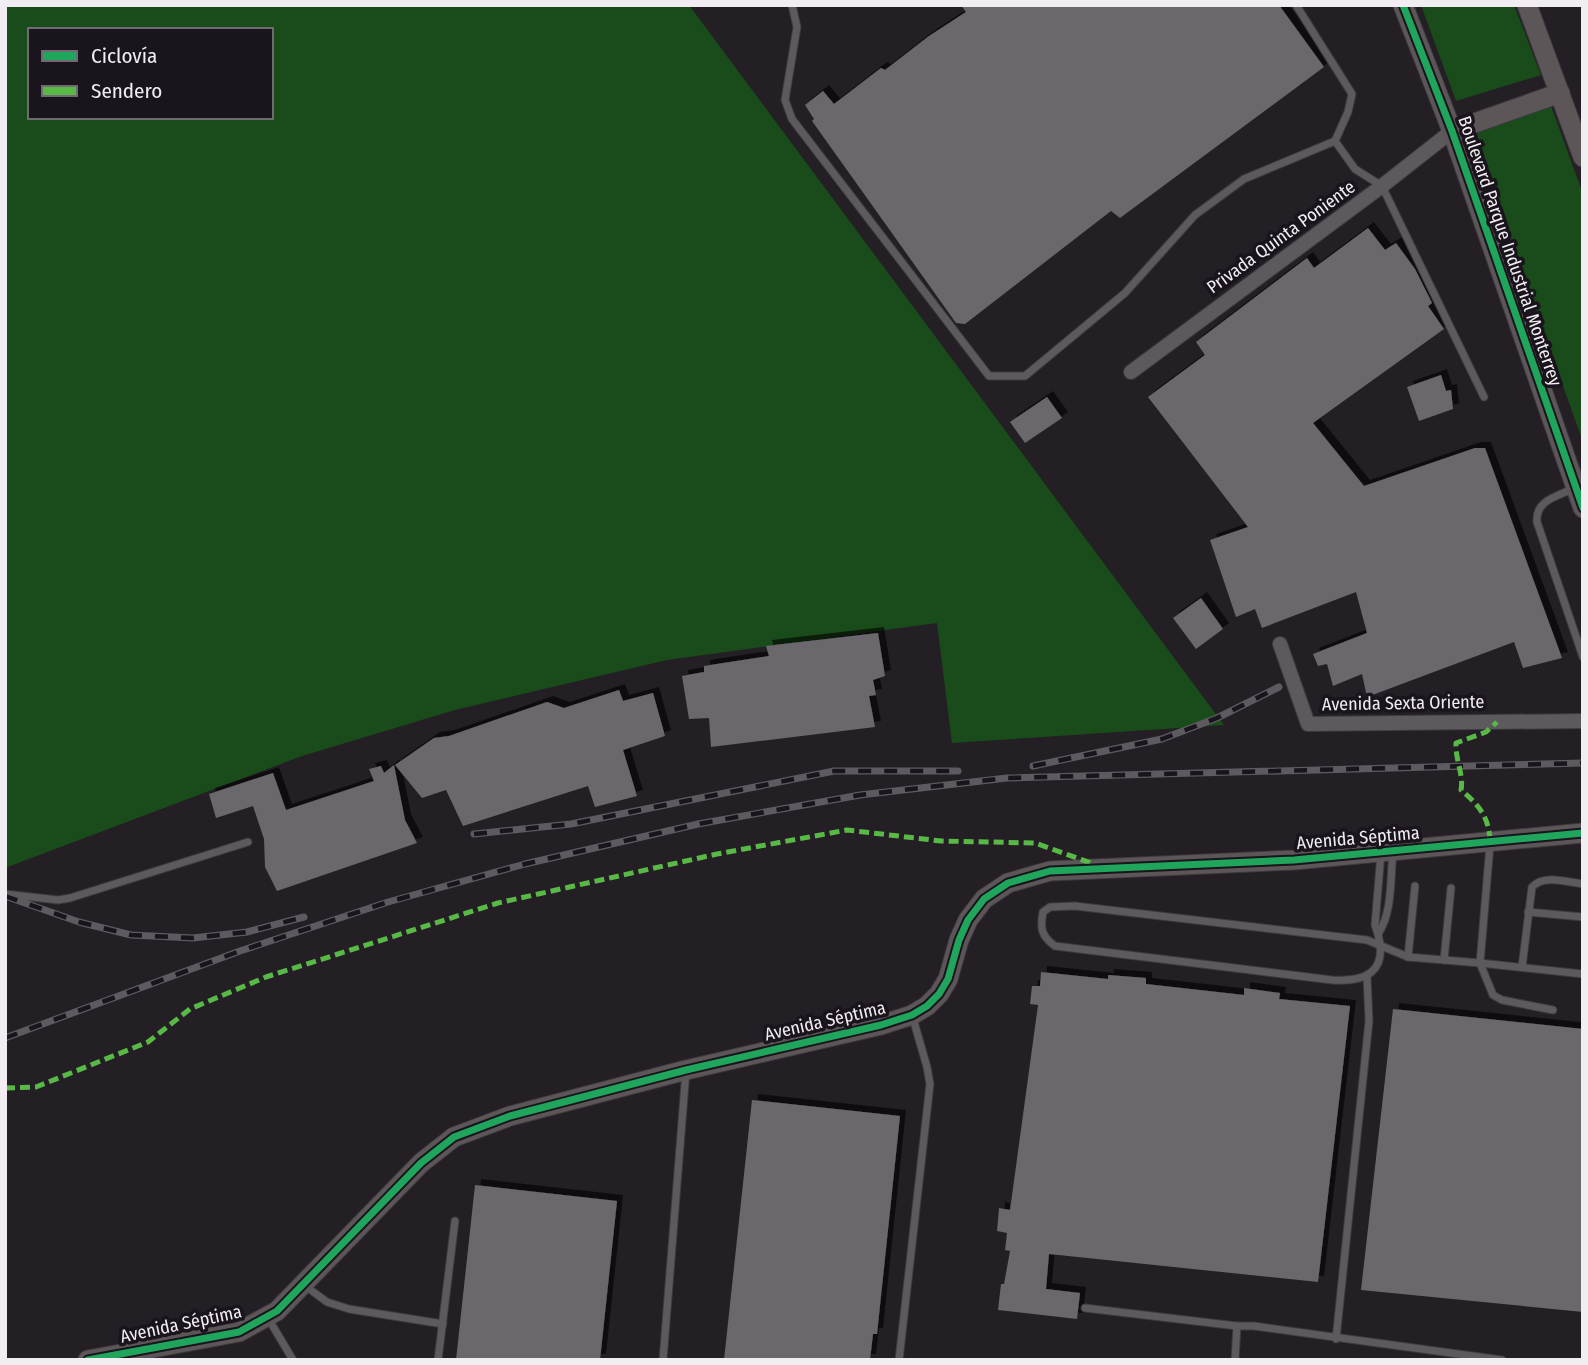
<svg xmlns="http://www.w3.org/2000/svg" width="1588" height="1365" viewBox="0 0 1588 1365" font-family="'Fira Sans Condensed',sans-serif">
	<defs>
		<filter id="shadow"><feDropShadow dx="6" dy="-6" stdDeviation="0" flood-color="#0009"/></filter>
	</defs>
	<rect width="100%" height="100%" fill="#231f24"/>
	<g fill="#194c1a" fill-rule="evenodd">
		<path d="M5,5H689L1224,725L952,743L937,623L667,660L455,710L302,756L5,868ZM30,30H271V117H30Z"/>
		<path d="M1421,5H1514L1541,75L1456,101Z"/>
		<path d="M1551,106L1583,194V442L1472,131Z"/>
	</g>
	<g fill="#6a676c" filter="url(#shadow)">
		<path d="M961,5H1279L1324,67L1120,218L1111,211L965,324L956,323L812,121L814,119L805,105L823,91L834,104L881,68L885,70L929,36L966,12Z"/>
		<path d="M1368,228L1385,250L1396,243L1415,269L1432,303L1428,306L1444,329L1313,423L1364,486L1475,448H1485L1562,658L1523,668L1514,642L1367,697L1362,674L1333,686L1327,664L1318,666L1313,654L1367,633L1356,592L1262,628L1255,609L1236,617L1210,540L1248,527L1148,397L1205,355L1196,342L1307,258L1314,268Z"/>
		<path d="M1441,375L1446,391L1451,390L1453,409L1419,421L1407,387Z"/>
		<path d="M1047,397L1062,418L1025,443L1010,422Z"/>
		<path d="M1201,598L1223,629L1196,649L1173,618Z"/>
		<path d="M878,633L885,676L873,680L876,695L869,696L875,727L711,747L709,718L689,719L682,676L704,672V666L769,656L766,646Z"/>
		<path d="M619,690L623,701L653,693L665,736L623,750L637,796L595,807L588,786L463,826L446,790L422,798L395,765L434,738L449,736L547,702L564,708Z"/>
		<path d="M394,765L405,820L417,843L277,891L265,867L264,839L253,806L216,818L209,794L273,773L286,810L374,781L369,769L381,766L384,773Z"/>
		<path d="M1041,972L1108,979V975L1146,978V984L1244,995V988L1280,993L1279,999L1350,1006L1318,1282L1049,1254L1046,1289L1080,1293L1077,1319L998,1310L1001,1284H1004L1010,1251L1005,1250L1007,1233L997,1231L999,1208L1010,1210L1038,1005L1030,1004L1032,986H1040Z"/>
		<path d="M1393,1009L1583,1029V1312L1361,1290Z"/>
		<path d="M752,1100L900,1116L877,1334H873L870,1360H724Z"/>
		<path d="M475,1185L617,1201L600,1360H456Z"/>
	</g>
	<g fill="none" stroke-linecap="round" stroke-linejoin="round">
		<defs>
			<g id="lane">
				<path d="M792,5L797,27L785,100L792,119L989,376H1025L1125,293L1195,215L1244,179L1335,141"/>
				<path d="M1296,5L1352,94L1348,112L1335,141L1355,169L1382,186L1484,397"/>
				<path d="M1575,488C1558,496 1535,500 1537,522L1583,657"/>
				<path d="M1381,853L1375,925L1378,934C1393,912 1390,878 1393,852"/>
				<path d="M5,894L58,900L70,898L248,842"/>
				<path d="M1528,912L1583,917"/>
				<path d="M1378,934C1388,972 1366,982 1332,980L1055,946C1041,936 1040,928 1043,912L1050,907L1075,906L1367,940L1408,957L1480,963L1490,845"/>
				<path d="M1408,957L1415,886"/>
				<path d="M1444,960L1451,888"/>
				<path d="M1522,967L1532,887C1544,874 1567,882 1583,884"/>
				<path d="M1553,1010L1502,1000L1493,995L1480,963L1583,974"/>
				<path d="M304,1285L327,1302L349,1309L443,1324"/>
				<path d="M1085,1308L1237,1326"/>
				<path d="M268,1318L293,1360"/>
				<path d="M1336,1339L1369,1021L1367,977"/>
				<path d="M438,1360L455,1221"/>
				<path d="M663,1360L686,1071"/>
				<path d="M899,1360L930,1084L927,1067L912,1015"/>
				<path d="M1235,1360L1237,1326H1254L1502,1360"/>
			</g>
			<g id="street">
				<path d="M1131,372L1382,186L1452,131"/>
				<path d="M1280,644L1308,724L1583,721"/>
			</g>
			<g id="secondary">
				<path d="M1403,5L1452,131L1583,508"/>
				<path d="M1527,5L1583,157"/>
				<path d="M1452,131L1560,93"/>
				<path d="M88,1360L239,1332L277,1311L421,1163L454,1137L510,1116L686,1070L881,1025L912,1015L927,1006L939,994L948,979L959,940L968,920L984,899L1008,883L1050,871L1294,860L1583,833"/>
			</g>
		</defs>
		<use href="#lane" stroke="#3e3a3f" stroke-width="9"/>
		<use href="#street" stroke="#3e3a3f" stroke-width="16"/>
		<use href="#secondary" stroke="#3e3a3f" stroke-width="21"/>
		<use href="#lane" stroke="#5c5a5d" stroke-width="7"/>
		<use href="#street" stroke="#5c5a5d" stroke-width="14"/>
		<use href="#secondary" stroke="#5d5659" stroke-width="19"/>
		<defs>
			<g id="rail">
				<path d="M1033,766L1162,739L1217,718L1279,687"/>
				<path d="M474,834L571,824L834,771H958"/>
				<path d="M5,896L79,922L131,935L193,938L247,932L304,917"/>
				<path d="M5,1038L240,951L388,902L525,864L698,824L860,795L1007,778L1583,763"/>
			</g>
		</defs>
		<use href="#rail" stroke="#5e5b60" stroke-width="7"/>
		<use href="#rail" stroke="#1a141c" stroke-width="4.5" stroke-dasharray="13" stroke-linecap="butt"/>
		<g stroke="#58b947" stroke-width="5" stroke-dasharray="10 5" stroke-linecap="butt">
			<path d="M1490,841C1489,817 1479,805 1461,790C1464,775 1455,759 1456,743L1486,732L1497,722"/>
			<path d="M5,1088L36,1087L148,1042L190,1009L266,977L498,903L717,854L847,830L941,841L1035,843L1094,864"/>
		</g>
		<defs>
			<g id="cycleway">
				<path d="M1403,5L1452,131L1583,508"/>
				<path d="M88,1360L239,1332L277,1311L421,1163L454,1137L510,1116L686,1070L881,1025L912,1015L927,1006L939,994L948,979L959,940L968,920L984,899L1008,883L1050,871L1294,860L1583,833"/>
			</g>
		</defs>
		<use href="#cycleway" stroke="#1a141c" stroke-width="11"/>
		<use href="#cycleway" stroke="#20a55d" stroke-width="7"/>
	</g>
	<g text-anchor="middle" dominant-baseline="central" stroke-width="7" stroke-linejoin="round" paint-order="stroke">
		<g font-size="18" fill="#f2edf3" stroke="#1a141c">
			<text transform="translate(1281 237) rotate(-36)">Privada Quinta Poniente</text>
			<text transform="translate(1510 251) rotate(71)">Boulevard Parque Industrial Monterrey</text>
			<text transform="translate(1403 703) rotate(-1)">Avenida Sexta Oriente</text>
			<text transform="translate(1358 838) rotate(-5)">Avenida Séptima</text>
			<text transform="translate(825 1021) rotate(-13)">Avenida Séptima</text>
			<text transform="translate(181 1324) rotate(-12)">Avenida Séptima</text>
		</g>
	</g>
	<rect width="1588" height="1365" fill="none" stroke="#f2edf3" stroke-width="14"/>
	<rect x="28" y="28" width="245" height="91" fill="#1a141c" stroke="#706b72" stroke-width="2"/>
	<rect x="42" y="51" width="35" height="10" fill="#20a55d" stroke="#706b72" stroke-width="2"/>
	<text x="91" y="63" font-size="21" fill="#f2edf3">Ciclovía</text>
	<rect x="42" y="86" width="35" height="10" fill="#58b947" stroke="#706b72" stroke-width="2"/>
	<text x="91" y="98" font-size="21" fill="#f2edf3">Sendero</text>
</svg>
